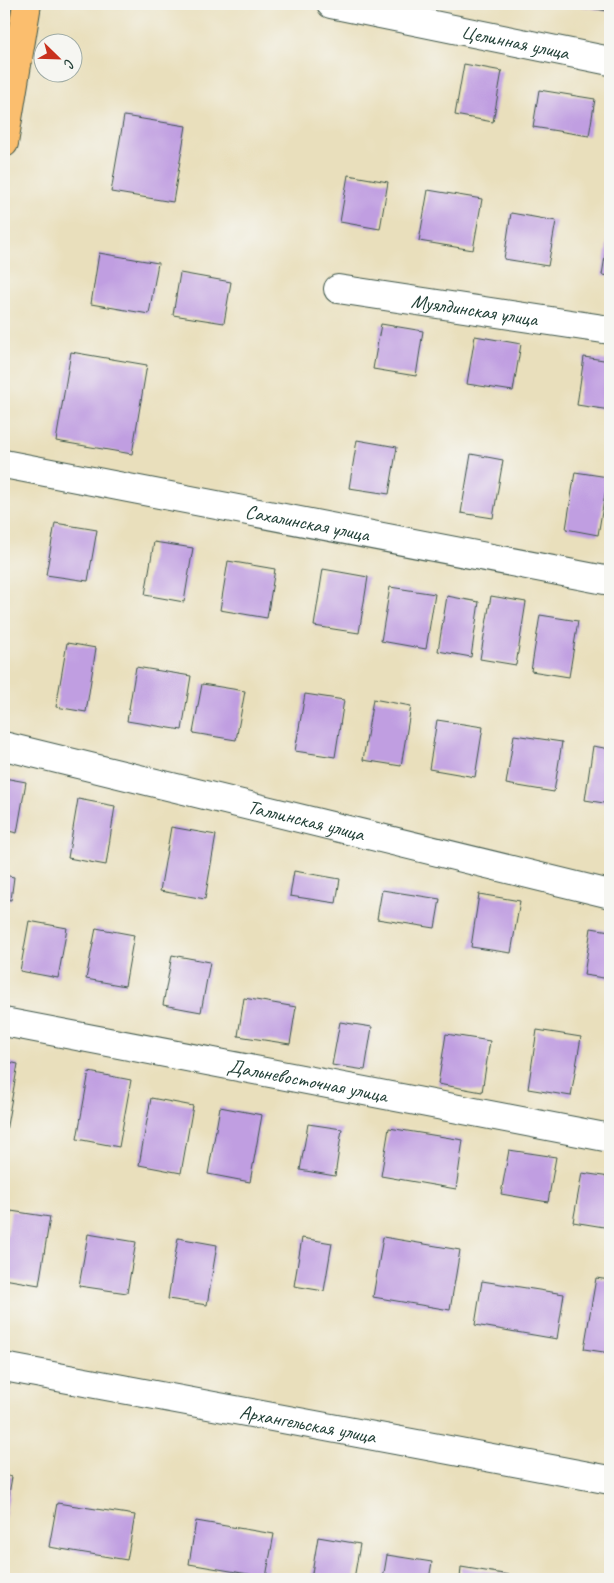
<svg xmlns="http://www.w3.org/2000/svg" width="614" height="1583" viewBox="0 0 614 1583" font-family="Caveat,sans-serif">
	<rect width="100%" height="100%" fill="#f6f6f2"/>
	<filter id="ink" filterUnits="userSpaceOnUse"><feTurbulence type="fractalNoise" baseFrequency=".02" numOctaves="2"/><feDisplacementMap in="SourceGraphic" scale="10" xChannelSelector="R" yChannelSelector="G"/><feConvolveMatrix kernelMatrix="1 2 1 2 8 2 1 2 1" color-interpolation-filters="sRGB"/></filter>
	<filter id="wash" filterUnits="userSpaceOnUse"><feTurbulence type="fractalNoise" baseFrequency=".0096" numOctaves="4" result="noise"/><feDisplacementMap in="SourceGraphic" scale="20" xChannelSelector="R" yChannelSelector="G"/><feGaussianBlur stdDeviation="1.12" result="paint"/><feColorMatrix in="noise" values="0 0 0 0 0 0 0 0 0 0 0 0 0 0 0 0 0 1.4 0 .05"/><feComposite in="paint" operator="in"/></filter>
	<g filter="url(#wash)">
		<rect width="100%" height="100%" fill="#e9dfbc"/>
		<g id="blocks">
			<g fill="#c09ee1">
				<path d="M568,4H608L607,11Z"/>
				<path d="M464,64L502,71L493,122L455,115Z"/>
				<path d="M539,90L595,99L589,136L533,127Z"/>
				<path d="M124,116L186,126L173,202L111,192Z"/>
				<path d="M348,175L388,182L380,229L340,222Z"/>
				<path d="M428,190L482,199L473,250L419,241Z"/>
				<path d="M511,213L556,221L548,266L504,259Z"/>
				<path d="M609,232H610V276L602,275Z"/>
				<path d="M99,253L158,263L149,314L91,304Z"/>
				<path d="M180,273L231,282L224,323L173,315Z"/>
				<path d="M381,324L423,331L416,376L373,369Z"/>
				<path d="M475,336L521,344L513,391L467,384Z"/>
				<path d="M71,352L147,365L132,454L56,441Z"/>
				<path d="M584,357L610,361V410L577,405Z"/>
				<path d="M357,440L397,447L389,494L349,488Z"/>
				<path d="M471,454L503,460L493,518L461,513Z"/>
				<path d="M575,472L608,477L598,535L566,529Z"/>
				<path d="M55,523L97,530L88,581L46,575Z"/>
				<path d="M154,542L193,548L184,602L145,595Z"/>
				<path d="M228,561L275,569L267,618L220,610Z"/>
				<path d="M323,569L368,577L359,633L314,626Z"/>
				<path d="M390,587L435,594L426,649L381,641Z"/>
				<path d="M447,596L479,602L471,657L438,651Z"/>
				<path d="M491,596L526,602L516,665L480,659Z"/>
				<path d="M540,615L578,621L569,677L531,671Z"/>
				<path d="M67,643L96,648L86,712L56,707Z"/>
				<path d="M136,667L191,676L182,730L127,721Z"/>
				<path d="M202,684L245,691L236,740L193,733Z"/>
				<path d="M305,694L344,700L335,757L295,751Z"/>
				<path d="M373,699L411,706L401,766L363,760Z"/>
				<path d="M437,720L483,727L475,777L429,769Z"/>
				<path d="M514,735L562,742L554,792L506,784Z"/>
				<path d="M593,746L610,749V804L585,800Z"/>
				<path d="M4,778L26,782L17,833L4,830Z"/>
				<path d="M78,799L115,806L106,865L68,858Z"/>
				<path d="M171,827L216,835L205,899L160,891Z"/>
				<path d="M294,871L340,879L336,903L290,896Z"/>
				<path d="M4,875L14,877L11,900L4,899Z"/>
				<path d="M382,890L440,899L435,928L377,919Z"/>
				<path d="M479,894L520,901L511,953L471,947Z"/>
				<path d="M29,921L67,928L58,978L20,971Z"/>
				<path d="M96,928L134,935L125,986L86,979Z"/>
				<path d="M591,928L610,931V979L584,975Z"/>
				<path d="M172,955L210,962L201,1012L163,1005Z"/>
				<path d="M244,998L296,1007L290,1044L238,1036Z"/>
				<path d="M340,1022L372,1027L365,1070L332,1065Z"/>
				<path d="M537,1030L581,1037L571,1096L528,1089Z"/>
				<path d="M446,1034L490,1041L482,1092L438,1084Z"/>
				<path d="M4,1061L18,1064L6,1131H4Z"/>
				<path d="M89,1072L131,1080L119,1147L77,1139Z"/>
				<path d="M151,1098L193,1106L181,1173L139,1165Z"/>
				<path d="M220,1107L262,1115L250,1182L208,1174Z"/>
				<path d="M308,1124L342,1129L335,1176L300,1170Z"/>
				<path d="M389,1128L463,1140L456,1189L381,1176Z"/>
				<path d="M509,1150L556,1157L548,1202L501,1194Z"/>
				<path d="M582,1173L610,1177V1228L573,1222Z"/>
				<path d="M11,1211L50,1217L39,1285L4,1279V1255Z"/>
				<path d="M88,1234L136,1242L127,1293L79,1286Z"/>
				<path d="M383,1237L460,1250L450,1310L373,1297Z"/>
				<path d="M178,1238L217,1245L207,1305L168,1299Z"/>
				<path d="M302,1238L332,1243L324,1291L294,1286Z"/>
				<path d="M596,1278L610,1280V1353L584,1349Z"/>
				<path d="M482,1281L564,1294L557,1339L475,1325Z"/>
				<path d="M4,1475L12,1477L5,1517H4Z"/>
				<path d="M57,1503L135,1515L127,1560L49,1547Z"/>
				<path d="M196,1521L274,1534L266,1577L189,1564Z"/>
				<path d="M318,1537L360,1544L354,1579H311Z"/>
				<path d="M387,1555L432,1562L429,1579H383Z"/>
				<path d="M461,1567L510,1575L509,1579H460Z"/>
			</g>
		</g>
	</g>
	<g filter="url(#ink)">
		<use href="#blocks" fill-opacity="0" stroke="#3d5548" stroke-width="1"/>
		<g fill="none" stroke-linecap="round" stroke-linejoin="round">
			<defs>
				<g id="minor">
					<path id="s1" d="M331,4L610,61"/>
					<path id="s2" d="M338,289L610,330"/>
					<path id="s3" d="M4,464L610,581"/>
					<path id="s4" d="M4,746L610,894"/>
					<path id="s5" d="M4,1022L610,1138"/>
					<path id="s6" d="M4,1367L610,1480"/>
				</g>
				<path id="major" d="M4,143L27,4"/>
			</defs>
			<use href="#minor" stroke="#3d5548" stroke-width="30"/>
			<use href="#major" stroke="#3d5548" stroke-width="30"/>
			<use href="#minor" stroke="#fff" stroke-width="28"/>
			<use href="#major" stroke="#fbbe6e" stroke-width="28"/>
		</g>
	</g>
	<g text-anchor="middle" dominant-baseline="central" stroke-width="4" stroke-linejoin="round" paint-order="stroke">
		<g font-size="20" fill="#1f3d34" stroke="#f6f6f2">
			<text stroke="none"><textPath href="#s1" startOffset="188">Целинная улица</textPath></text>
			<text stroke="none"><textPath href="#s2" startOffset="138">Муялдинская улица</textPath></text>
			<text stroke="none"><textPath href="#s3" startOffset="309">Сахалинская улица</textPath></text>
			<text stroke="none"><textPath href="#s4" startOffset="311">Таллинская улица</textPath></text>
			<text stroke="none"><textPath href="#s5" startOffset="309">Дальневосточная улица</textPath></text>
			<text stroke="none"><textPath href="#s6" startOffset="309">Архангельская улица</textPath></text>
		</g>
	</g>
	<rect width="614" height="1583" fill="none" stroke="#f6f6f2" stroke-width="20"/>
	<g transform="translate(58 58) rotate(113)"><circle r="24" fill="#f6f6f2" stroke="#a0aca6"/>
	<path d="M0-4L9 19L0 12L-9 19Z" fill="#c8321e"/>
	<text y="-8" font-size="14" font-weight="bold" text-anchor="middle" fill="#1f3d34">С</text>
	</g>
</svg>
